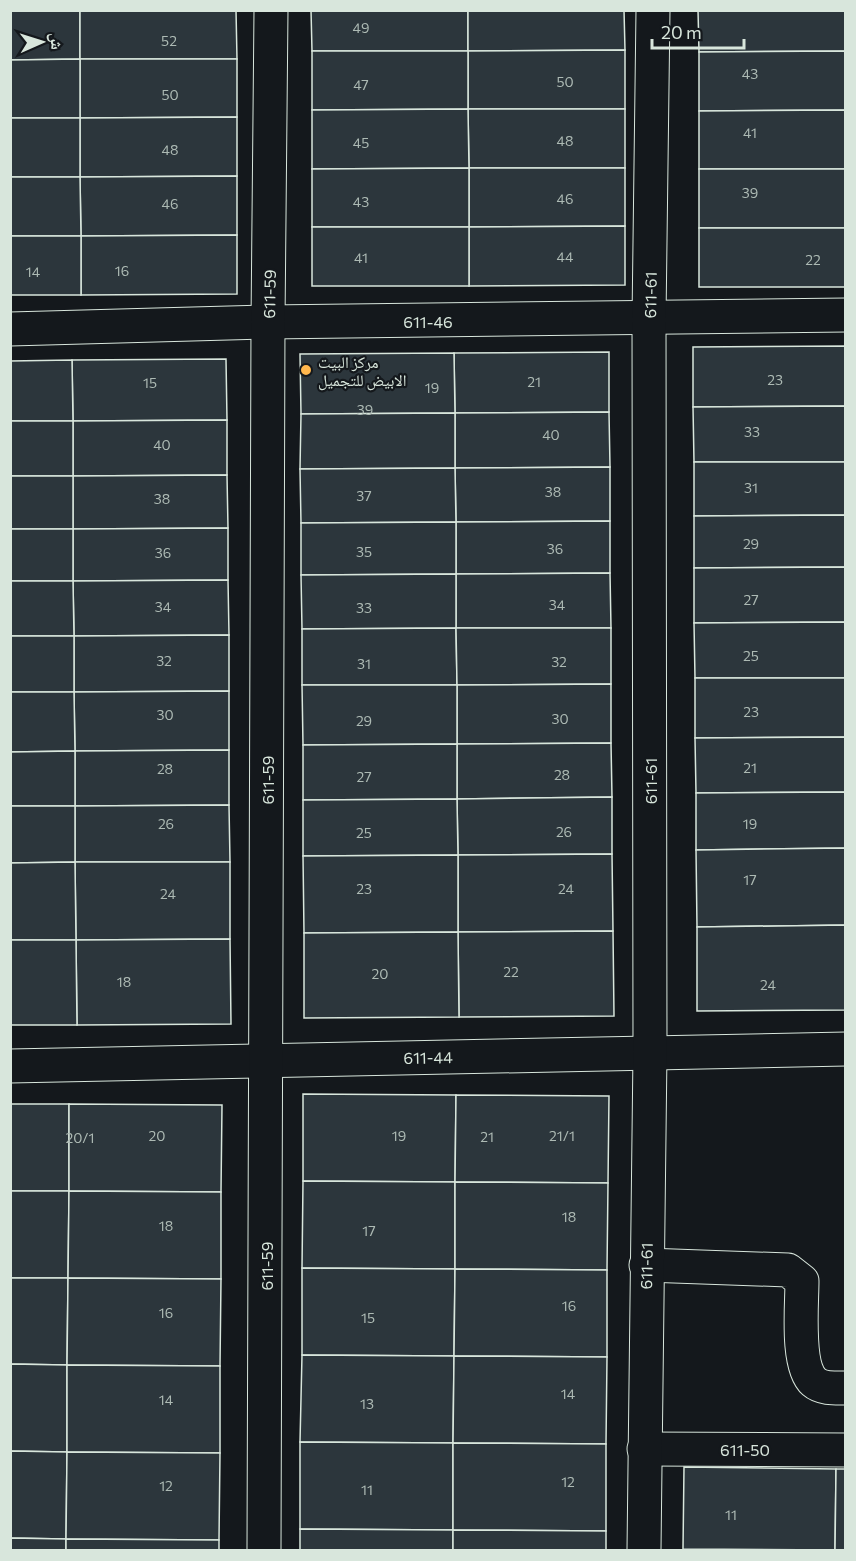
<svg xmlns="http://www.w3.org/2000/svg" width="856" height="1561" viewBox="0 0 856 1561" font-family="Commissioner,'Noto Naskh Arabic',sans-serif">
	<rect width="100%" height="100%" fill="#14181c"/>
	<g fill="#2c363c" stroke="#d8e6dc" stroke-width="1.5">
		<path d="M10,10H80V59L10,60Z"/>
		<path d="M80,10H236L237,59H80Z"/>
		<path d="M311,10H468V51H312Z"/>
		<path d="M468,10H624L625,50L468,51Z"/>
		<path d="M698,10H846V51L699,52Z"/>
		<path d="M625,50V109H468V51Z"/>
		<path d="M312,51H468V109L312,110Z"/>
		<path d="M846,51V110L699,111V52Z"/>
		<path d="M80,59H237V117L80,118Z"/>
		<path d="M80,59V118H10V60Z"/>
		<path d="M468,109H625V168H469Z"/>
		<path d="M468,109L469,168L312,169V110Z"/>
		<path d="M846,110V169H699V111Z"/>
		<path d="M237,117V176L80,177V118Z"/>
		<rect x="10" y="118" width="70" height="59"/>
		<path d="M469,168H625V226L469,227Z"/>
		<path d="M469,168V227H312V169Z"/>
		<rect x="699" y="169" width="147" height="59"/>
		<path d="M237,176V235L81,236L80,177Z"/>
		<path d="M10,177H80L81,236H10Z"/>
		<path d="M625,226V285L469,286V227Z"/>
		<rect x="312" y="227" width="157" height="59"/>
		<rect x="699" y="228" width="147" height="59"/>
		<path d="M237,235V294L81,295V236Z"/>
		<rect x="10" y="236" width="71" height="59"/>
		<path d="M846,346V406L693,407V347Z"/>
		<path d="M609,352V412L455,413L454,353Z"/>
		<path d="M454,353L455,413L301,414L300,354Z"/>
		<path d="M226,359L227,420L73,421L72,360Z"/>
		<path d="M72,360L73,421H10V361Z"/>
		<path d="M846,406V462H694L693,407Z"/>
		<path d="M609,412L610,467L455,468V413Z"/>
		<path d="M455,413V468L300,469L301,414Z"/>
		<path d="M227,420V475L73,476V421Z"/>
		<rect x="10" y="421" width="63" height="55"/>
		<path d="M694,462H846V515L694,516Z"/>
		<path d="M610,467V521L456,522L455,468Z"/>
		<path d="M455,468L456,522L301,523L300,469Z"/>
		<path d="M227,475L228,528L73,529V476Z"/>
		<rect x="10" y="476" width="63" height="53"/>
		<path d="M846,515V567L694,568V516Z"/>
		<path d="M610,521V573L456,574V522Z"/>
		<path d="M456,522V574L301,575V523Z"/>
		<path d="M228,528V580L73,581V529Z"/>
		<rect x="10" y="529" width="63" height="52"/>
		<path d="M846,567V622L694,623V568Z"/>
		<path d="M610,573L611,628H456V574Z"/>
		<path d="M456,574V628L302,629L301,575Z"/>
		<path d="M228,580L229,635L74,636L73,581Z"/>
		<path d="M10,581H73L74,636H10Z"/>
		<path d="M846,622V678H695L694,623Z"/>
		<path d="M456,628L457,685H302V629Z"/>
		<path d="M456,628H611V684L457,685Z"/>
		<path d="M229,635V691L74,692V636Z"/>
		<rect x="10" y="636" width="64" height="56"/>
		<path d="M695,678H846V737L695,738Z"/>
		<path d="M611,684V743L457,744V685Z"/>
		<path d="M302,685H457V744L303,745Z"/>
		<path d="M229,691V750L75,751L74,692Z"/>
		<path d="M10,692H74L75,751L10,752Z"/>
		<path d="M846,737V792L696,793L695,738Z"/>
		<path d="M611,743L612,797L457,799V744Z"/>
		<path d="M457,744V799L303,800V745Z"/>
		<path d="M229,750V805L75,806V751Z"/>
		<path d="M75,751V806H10V752Z"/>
		<path d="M846,792V848L696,850V793Z"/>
		<path d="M612,797V854L458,855L457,799Z"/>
		<path d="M457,799L458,855L303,856V800Z"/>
		<path d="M229,805L230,862H75V806Z"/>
		<path d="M10,806H75V862L10,863Z"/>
		<path d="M846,848V925L697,927L696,850Z"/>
		<path d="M612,854L613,931L458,932V855Z"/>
		<path d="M458,855V932L304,933L303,856Z"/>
		<path d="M75,862H230V939L76,940Z"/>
		<path d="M75,862L76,940H10V863Z"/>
		<path d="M846,925V1010L697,1011V927Z"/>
		<path d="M613,931L614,1016L459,1017L458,932Z"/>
		<path d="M458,932L459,1017L304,1018V933Z"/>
		<path d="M230,939L231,1024L77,1025L76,940Z"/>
		<path d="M10,940H76L77,1025H10Z"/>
		<path d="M303,1094L456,1095L455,1182L303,1181Z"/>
		<path d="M456,1095L609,1096L608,1183L455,1182Z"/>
		<rect x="10" y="1104" width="59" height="87"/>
		<path d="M69,1104L222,1105L221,1192L69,1191Z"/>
		<path d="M303,1181L455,1182V1269L302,1268Z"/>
		<path d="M455,1182L608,1183L607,1270L455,1269Z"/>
		<path d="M10,1191H69L68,1278H10Z"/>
		<path d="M69,1191L221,1192V1279L68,1278Z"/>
		<path d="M302,1268L455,1269L454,1356L302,1355Z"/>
		<path d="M455,1269L607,1270V1357L454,1356Z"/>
		<path d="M10,1278H68L67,1365L10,1364Z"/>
		<path d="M68,1278L221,1279L220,1366L67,1365Z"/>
		<path d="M302,1355L454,1356L453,1443L300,1442Z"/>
		<path d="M454,1356L607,1357L606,1444L453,1443Z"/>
		<path d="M10,1364L67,1365V1452L10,1451Z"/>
		<path d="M67,1365L220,1366V1453L67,1452Z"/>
		<path d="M300,1442L453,1443V1530L300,1529Z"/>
		<path d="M453,1443L606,1444V1531L453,1530Z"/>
		<path d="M10,1451L67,1452L66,1539L10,1538Z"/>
		<path d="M67,1452L220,1453L219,1540L66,1539Z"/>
		<path d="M684,1467L836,1469L835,1550L683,1549Z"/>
		<path d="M836,1469H846V1550H835Z"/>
		<path d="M300,1529L453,1530V1550H300Z"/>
		<path d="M453,1530L606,1531V1550H453Z"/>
		<path d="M10,1538L66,1539V1550H10Z"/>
		<path d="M66,1539L219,1540V1550H66Z"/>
	</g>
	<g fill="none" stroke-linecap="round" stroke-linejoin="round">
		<defs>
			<g id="minor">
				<path d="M10,329L268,322L846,315"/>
				<path d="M10,1066L846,1049"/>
				<path d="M646,1265L788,1270L802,1281C802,1305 796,1366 814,1382C822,1389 836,1388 846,1388"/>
				<path d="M644,1449L846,1450"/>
				<path d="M264,1550L268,322L271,10"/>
				<path d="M644,1550L650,1052L649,319L653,10"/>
			</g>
		</defs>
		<use href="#minor" stroke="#d8e6dc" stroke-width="35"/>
		<use href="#minor" stroke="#14181c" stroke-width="33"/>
	</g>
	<circle fill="#ffb74d" stroke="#14181c" stroke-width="2" cx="306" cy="370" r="6"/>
	<g text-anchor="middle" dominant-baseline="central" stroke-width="4.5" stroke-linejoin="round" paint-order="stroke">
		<g font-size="14" fill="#adbab4">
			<text x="361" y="27">49</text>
			<text x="169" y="40">52</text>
			<text x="750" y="73">43</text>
			<text x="565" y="81">50</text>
			<text x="361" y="84">47</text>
			<text x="170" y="94">50</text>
			<text x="750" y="132">41</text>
			<text x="565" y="140">48</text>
			<text x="361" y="142">45</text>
			<text x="170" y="149">48</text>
			<text x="750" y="192">39</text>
			<text x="565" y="198">46</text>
			<text x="361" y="201">43</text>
			<text x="170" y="203">46</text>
			<text x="565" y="256">44</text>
			<text x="361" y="257">41</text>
			<text x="813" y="259">22</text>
			<text x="122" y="270">16</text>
			<text x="33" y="271">14</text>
			<text x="775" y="379">23</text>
			<text x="534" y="381">21</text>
			<text x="150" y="382">15</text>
			<text x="432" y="387">19</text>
			<text x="365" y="409">39</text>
			<text x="752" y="431">33</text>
			<text x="551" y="434">40</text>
			<text x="162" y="444">40</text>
			<text x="751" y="487">31</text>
			<text x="553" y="491">38</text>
			<text x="364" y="495">37</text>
			<text x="162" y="498">38</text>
			<text x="751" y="543">29</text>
			<text x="555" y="548">36</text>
			<text x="364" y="551">35</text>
			<text x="163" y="552">36</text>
			<text x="751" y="599">27</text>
			<text x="557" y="604">34</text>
			<text x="163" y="606">34</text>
			<text x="364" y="607">33</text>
			<text x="751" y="655">25</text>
			<text x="164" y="660">32</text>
			<text x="559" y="661">32</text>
			<text x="364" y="663">31</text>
			<text x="751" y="711">23</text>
			<text x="165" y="714">30</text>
			<text x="560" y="718">30</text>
			<text x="364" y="720">29</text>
			<text x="750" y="767">21</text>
			<text x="165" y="768">28</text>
			<text x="562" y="774">28</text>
			<text x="364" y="776">27</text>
			<text x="166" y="823">26</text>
			<text x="750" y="823">19</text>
			<text x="564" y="831">26</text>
			<text x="364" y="832">25</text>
			<text x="750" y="879">17</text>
			<text x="364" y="888">23</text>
			<text x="566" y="888">24</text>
			<text x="168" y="893">24</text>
			<text x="511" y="971">22</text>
			<text x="380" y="973">20</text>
			<text x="124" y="981">18</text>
			<text x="768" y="984">24</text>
			<text x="157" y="1135">20</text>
			<text x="399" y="1135">19</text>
			<text x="562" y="1135">21/1</text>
			<text x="487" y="1136">21</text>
			<text x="80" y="1137">20/1</text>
			<text x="569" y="1216">18</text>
			<text x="166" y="1225">18</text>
			<text x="369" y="1230">17</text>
			<text x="569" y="1305">16</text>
			<text x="166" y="1312">16</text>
			<text x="368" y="1317">15</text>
			<text x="568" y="1393">14</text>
			<text x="166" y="1399">14</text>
			<text x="367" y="1403">13</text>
			<text x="568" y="1481">12</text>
			<text x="166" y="1485">12</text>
			<text x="367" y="1489">11</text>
			<text x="731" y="1514">11</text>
		</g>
		<g font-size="16" fill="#d8e6dc" stroke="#14181c">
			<text transform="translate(269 294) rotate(-89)">611-59</text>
			<text transform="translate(650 295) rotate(-89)">611-61</text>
			<text x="428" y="321">611-46</text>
			<text transform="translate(267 780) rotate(-90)">611-59</text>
			<text transform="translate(650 781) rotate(-90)">611-61</text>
			<text transform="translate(428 1057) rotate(-1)">611-44</text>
			<text transform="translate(266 1266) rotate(-90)">611-59</text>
			<text transform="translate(646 1266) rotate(-89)">611-61</text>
			<text x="745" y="1449">611-50</text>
		</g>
		<g font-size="16" fill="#d8e6dc" stroke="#14181c" text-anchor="start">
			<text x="318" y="361">مركز البيت<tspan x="318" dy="18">الابيض للتجميل</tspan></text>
		</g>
	</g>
	<rect width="856" height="1561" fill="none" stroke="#d8e6dc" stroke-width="24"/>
	<g transform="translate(42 42) rotate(87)" stroke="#14181c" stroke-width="4.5" paint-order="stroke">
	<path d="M0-4.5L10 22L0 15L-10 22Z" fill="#d8e6dc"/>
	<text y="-9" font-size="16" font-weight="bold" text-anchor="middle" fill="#d8e6dc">ش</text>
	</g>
	<path d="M652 39v9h92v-9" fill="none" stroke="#d8e6dc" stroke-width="3"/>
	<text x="661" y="39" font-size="18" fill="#d8e6dc" stroke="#14181c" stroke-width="4.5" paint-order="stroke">20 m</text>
</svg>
